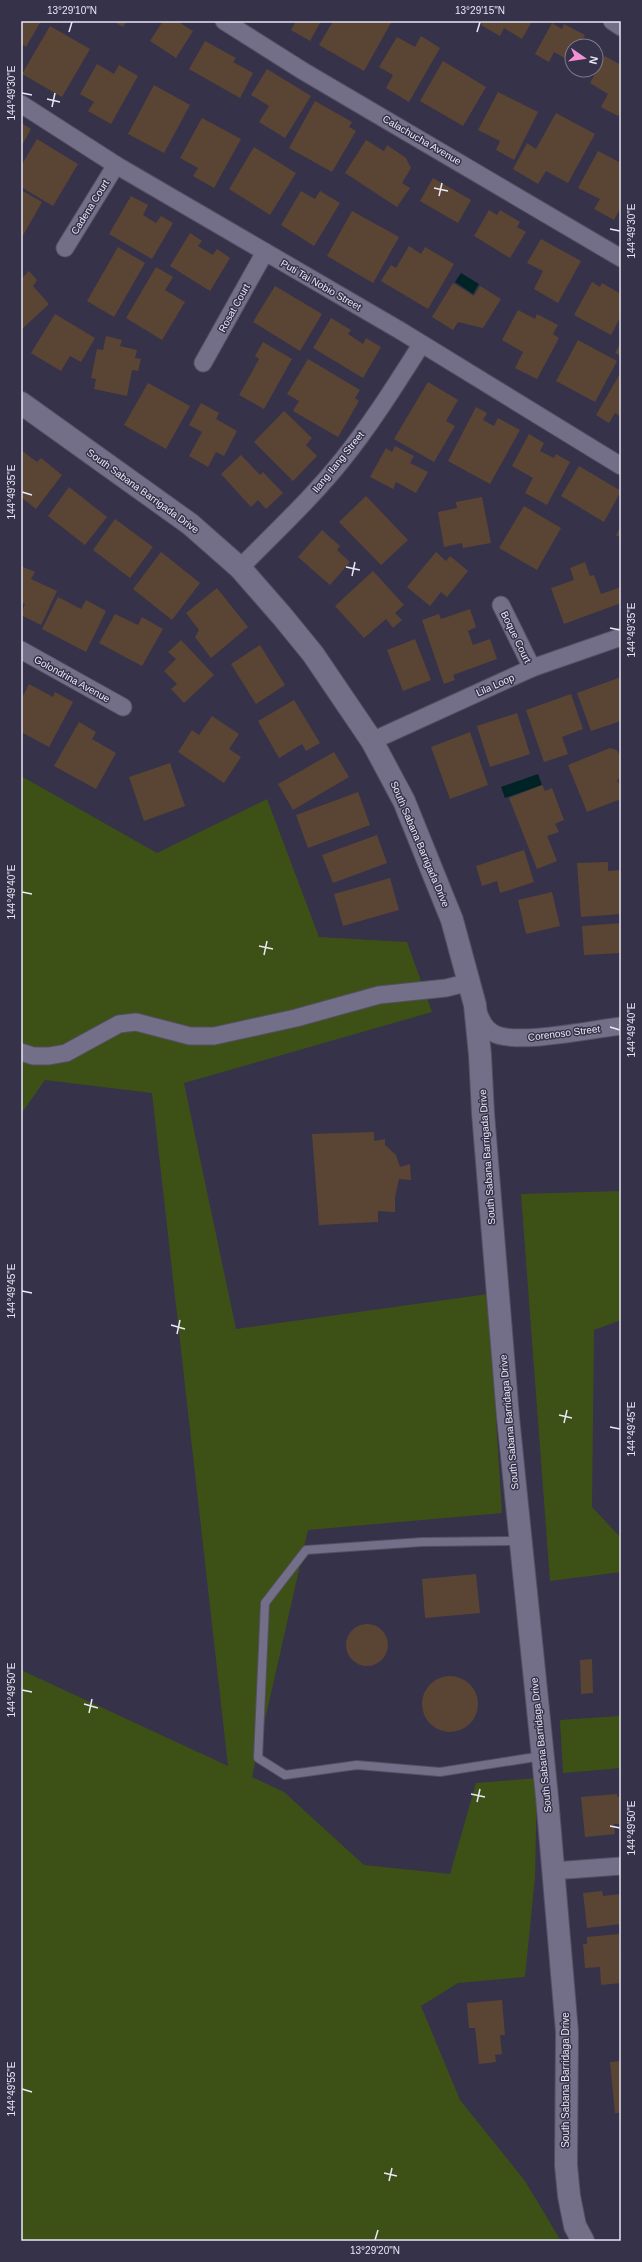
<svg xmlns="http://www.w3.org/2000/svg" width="642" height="2262" viewBox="0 0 642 2262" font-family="Arial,sans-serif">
	<rect width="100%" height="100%" fill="#363249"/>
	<g fill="#3d5116">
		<path d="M21,776L157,853L267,799L319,937L407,942L432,1012L184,1083L236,1329L488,1294L502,1513L308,1530L252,1777L284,1792L364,1865L450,1874L476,1783L537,1778L535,1877L525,1977L458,1983L421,2006L460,2100L525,2181L561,2241H21V1670L228,1766L152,1093L45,1080L21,1114Z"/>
		<path d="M621,1191V1320L594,1330L592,1507L621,1538V1572L550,1581L521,1194Z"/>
		<path d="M621,1716V1768L563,1773L560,1720Z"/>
	</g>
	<g fill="#002426">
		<path d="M461,273L479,284L473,294L455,282Z"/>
		<path d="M538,774L542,785L505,798L501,787Z"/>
	</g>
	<g fill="#5a4534">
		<path d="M21,21H41L26,47L21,43Z"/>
		<path d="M113,21H127L123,27Z"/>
		<path d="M163,21H177L193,31L176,58L150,41Z"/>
		<path d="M296,21H321L310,41L291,30Z"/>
		<path d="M333,21H392L364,71L319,45Z"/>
		<path d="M483,21H532L522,39L504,28L500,36L481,25Z"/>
		<path d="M552,23L562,29L564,24L585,35L582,41L592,46H572V62L554,52L549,62L535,54Z"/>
		<path d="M50,26L90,49L62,97L22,74Z"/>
		<path d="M421,36L440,48L409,102L386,88L393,75L379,67L397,37L415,47Z"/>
		<path d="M205,41L236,58L233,62L253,73L240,98L189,69Z"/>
		<path d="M605,56L621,65V111L618,116L601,107L608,94L590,83Z"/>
		<path d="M443,61L486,87L463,126L420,101Z"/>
		<path d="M97,64L114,74L119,65L138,76L111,124L88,111L94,102L80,94Z"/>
		<path d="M267,69L311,96L285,138L259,122L269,106L251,95Z"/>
		<path d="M154,85L190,105L164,153L128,134Z"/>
		<path d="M498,92L538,112L514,160L496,150L500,141L478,130Z"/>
		<path d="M315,101L352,122L349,127L356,131L332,172L289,148Z"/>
		<path d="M556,113L595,134L568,183L546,171L538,184L513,169L527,143L536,149Z"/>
		<path d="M202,118L241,139L214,188L193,176L198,168L180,158Z"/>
		<path d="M21,123L31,129L21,147Z"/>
		<path d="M37,139L78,164L53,206L21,187V166Z"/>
		<path d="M366,140L384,151L387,145L406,158L411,168L402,183L410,188L397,207L345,173Z"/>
		<path d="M254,147L296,173L270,215L229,189Z"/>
		<path d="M598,151L621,163V207L614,220L594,209L600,199L578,188Z"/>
		<path d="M433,178L471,200L458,223L420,201Z"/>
		<path d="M21,190L42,202L21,239Z"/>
		<path d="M301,191L315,199L320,191L340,203L314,246L281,225Z"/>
		<path d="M131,196L148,205L143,215L156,223L161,216L173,223L152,259L109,234Z"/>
		<path d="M489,210L497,215L500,210L520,222L517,227L526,232L510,258L474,236Z"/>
		<path d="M352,211L399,237L373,283L327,256Z"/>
		<path d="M190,233L202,241L198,246L213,255L217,249L230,258L210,291L170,266Z"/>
		<path d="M541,239L581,261L558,303L534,289L543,271L527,263Z"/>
		<path d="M409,246L421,254L425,247L454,264L428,309L381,281L391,265L396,268Z"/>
		<path d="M118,247L145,263L114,317L87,301Z"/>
		<path d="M156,267L173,277L165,290L185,302L162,340L126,318Z"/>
		<path d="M29,271L37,280L33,286L49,304L21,330V279Z"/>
		<path d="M592,282L600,287L602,283L621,294V316L611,335L574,315Z"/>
		<path d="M453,283L474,296L480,286L501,299L483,328L458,322L453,330L432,317Z"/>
		<path d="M275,286L322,314L300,351L253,322Z"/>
		<path d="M518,310L535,319L537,314L558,325L553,334L559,338L537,379L515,368L523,352L502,340Z"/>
		<path d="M55,314L95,338L81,362L70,356L61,371L31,353Z"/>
		<path d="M331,318L351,330L348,334L363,344L366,338L381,347L363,378L313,348Z"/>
		<path d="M106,336L122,340L120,346L137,350L135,358L141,359L138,371L132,370L127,396L94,389L96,379L91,378L97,349L103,350Z"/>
		<path d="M578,340L617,361L595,402L556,381Z"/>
		<path d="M263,342L292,359L264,409L239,395L259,359L255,356Z"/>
		<path d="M621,343V356L615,353Z"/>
		<path d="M308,359L360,390L355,398L359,401L338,437L293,411L299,401L287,394Z"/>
		<path d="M621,372V417L615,413L609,423L596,415Z"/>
		<path d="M428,382L458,400L446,421L455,426L434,462L394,439Z"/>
		<path d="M148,383L190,406L166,449L124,425Z"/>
		<path d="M201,403L219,413L216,419L237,431L224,456L216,452L208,467L189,456L202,432L189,425Z"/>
		<path d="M476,407L487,413L483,420L494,426L498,418L520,430L490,484L448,461Z"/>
		<path d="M284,411L312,438L306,445L317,456L293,481L254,442Z"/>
		<path d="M529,434L544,443L540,451L554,458L556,454L570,462L547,505L525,493L533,478L512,466Z"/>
		<path d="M395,446L414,456L410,463L428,472L416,493L396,482L393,489L370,477L386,448L392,452Z"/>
		<path d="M21,450L37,462L41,458L62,475L36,509L21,497Z"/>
		<path d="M241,455L260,475L263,472L283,493L266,509L258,500L251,507L221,474Z"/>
		<path d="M579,466L621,491L604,522L561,496Z"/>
		<path d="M69,487L107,517L85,545L48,516Z"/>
		<path d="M366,496L408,540L381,565L339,522Z"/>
		<path d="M482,497L491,543L463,548L462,543L444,547L438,512L457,508L456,502Z"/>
		<path d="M524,506L561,528L537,570L499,548Z"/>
		<path d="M115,519L153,547L130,578L93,550Z"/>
		<path d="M621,526V538L616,535Z"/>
		<path d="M322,530L340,546L337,550L350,562L330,585L298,557Z"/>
		<path d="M161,552L200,583L172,620L133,589Z"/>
		<path d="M436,552L446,561L450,556L468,571L447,597L441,592L430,606L407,587Z"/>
		<path d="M585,562L590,576L594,575L601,594L621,587V603L564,624L551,588L574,580L570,568Z"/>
		<path d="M21,566L35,572L31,579L57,591L41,625L21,615L25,604L21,602Z"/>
		<path d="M373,571L404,605L395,613L402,620L393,628L386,619L364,638L335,606Z"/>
		<path d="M217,588L248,627L211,658L195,637L199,630L186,613Z"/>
		<path d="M58,597L81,609L86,600L106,611L86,652L42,629Z"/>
		<path d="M470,609L476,627L468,631L473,645L490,639L497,659L453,675L455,680L444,684L422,620L439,614L441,619Z"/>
		<path d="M115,614L138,625L142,617L163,629L142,666L99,643Z"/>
		<path d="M415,639L431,680L403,691L387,650Z"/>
		<path d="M181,640L214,675L184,703L171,689L177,684L164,671L176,659L168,652Z"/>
		<path d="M260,645L285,685L256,704L231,664Z"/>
		<path d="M621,677V721L591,731L577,693Z"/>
		<path d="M29,684L53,697L55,692L73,702L49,747L21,732V700Z"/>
		<path d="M571,694L583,729L562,737L568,754L544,762L526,710Z"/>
		<path d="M294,700L320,743L306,751L302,744L279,758L258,721Z"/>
		<path d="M517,713L530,754L490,767L477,726Z"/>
		<path d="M212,716L239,734L229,749L241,757L224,783L178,752L192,730L199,735Z"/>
		<path d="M79,722L96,732L92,739L116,753L96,789L54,766Z"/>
		<path d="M470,732L488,785L450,799L431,747Z"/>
		<path d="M610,748L617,750L621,758V778L617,780L621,788V799L587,812L568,765Z"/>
		<path d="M334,752L349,777L293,810L278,784Z"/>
		<path d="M170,763L185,806L144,821L129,777Z"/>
		<path d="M542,785L545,791L552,788L564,820L555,824L559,832L547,836L557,861L537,869L509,798Z"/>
		<path d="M358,792L370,825L308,848L296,815Z"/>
		<path d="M377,835L387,863L333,883L322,855Z"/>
		<path d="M524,850L534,882L500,893L497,881L482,886L476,866Z"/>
		<path d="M608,862V871L621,870V914L581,917L577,863Z"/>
		<path d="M390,878L399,910L343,926L334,894Z"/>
		<path d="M552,892L560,926L526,934L518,900Z"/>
		<path d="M621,923V953L584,955L582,926Z"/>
		<path d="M374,1132V1141L385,1139V1145L396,1155L400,1167L410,1164L411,1180L399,1179L395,1197V1212L378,1211V1222L319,1225L312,1134Z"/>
		<path d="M476,1574L480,1613L425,1618L422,1579Z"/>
		<circle cx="367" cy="1645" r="21"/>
		<path d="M592,1659L593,1693L581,1694L580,1660Z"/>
		<circle cx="450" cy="1704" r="28"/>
		<path d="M617,1794V1797L621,1796V1824H614L615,1834L585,1837L581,1797Z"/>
		<path d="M602,1891L603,1896L621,1894V1924L587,1928L583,1893Z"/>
		<path d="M619,1934L621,1983L601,1985L600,1967L585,1968L583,1944H587V1937Z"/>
		<path d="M502,2000L505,2035H500L502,2054L495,2055L496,2062L479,2064L475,2028H469L467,2003Z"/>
		<path d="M621,2061V2113H615L610,2062Z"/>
	</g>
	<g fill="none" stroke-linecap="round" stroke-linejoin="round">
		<defs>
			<path id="lane" d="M519,1541L422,1542L306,1550L265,1603L258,1758L285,1775L357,1765L440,1772L542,1756"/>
			<g id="street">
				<path d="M224,21L303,71L621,258"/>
				<path d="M612,21L621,27"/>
				<path d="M21,104L116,165L401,331L621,466"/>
				<path d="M65,248L116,165"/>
				<path d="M203,363L265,252"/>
				<path d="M240,568C275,532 312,498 343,459C372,423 396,384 421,345"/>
				<path d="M501,605L532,668"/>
				<path d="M21,650L123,707"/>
				<path d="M372,741L532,668L621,637"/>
				<path d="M477,1010C481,1019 484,1028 493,1033C515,1046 593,1029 621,1026"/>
				<path d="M21,1052L33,1056H49L66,1053L119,1024L136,1022L190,1036H214L296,1018L379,995L446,988L470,982"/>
				<path d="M553,1871L621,1866"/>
			</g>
			<path id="secondary" d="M21,403L190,524L240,568L282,616L313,654L372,741L404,801L452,920L475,1005L480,1055L483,1113L508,1417L547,1797L567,2032L566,2165L569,2196L575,2226L583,2241"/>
		</defs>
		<use href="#lane" stroke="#535063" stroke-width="10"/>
		<use href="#street" stroke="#535063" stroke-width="19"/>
		<use href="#secondary" stroke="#535063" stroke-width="24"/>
		<use href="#lane" stroke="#736f89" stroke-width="8"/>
		<use href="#street" stroke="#736f89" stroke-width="17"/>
		<use href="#secondary" stroke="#736f89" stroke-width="22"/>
	</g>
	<path fill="none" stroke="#eae8f7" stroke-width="1.5" d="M69,32L72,22M477,32L480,22M22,93L32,95M47,99L60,102M52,107L55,93M434,188L448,191M439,196L442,183M610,229L620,231M22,492L32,495M346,567L360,570M352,576L355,562M610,628L620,630M22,892L32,894M259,946L273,949M264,955L267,941M610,1027L620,1030M22,1291L32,1293M171,1325L185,1329M177,1334L180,1320M559,1415L572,1418M564,1423L567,1410M610,1427L620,1429M22,1690L32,1692M84,1704L98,1708M89,1713L92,1699M471,1794L485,1797M477,1802L480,1789M610,1826L620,1828M22,2089L32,2092M384,2173L397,2176M389,2181L392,2168M375,2240L378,2230"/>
	<g text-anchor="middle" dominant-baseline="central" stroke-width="3" stroke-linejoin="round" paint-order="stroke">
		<g font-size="10" fill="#eae8f7" stroke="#363249">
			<text transform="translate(422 140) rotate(30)">Calachucha Avenue</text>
			<text transform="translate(90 207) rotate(-58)">Cadena Court</text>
			<text transform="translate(321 285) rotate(30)">Puti Tai Nobio Street</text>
			<text transform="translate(234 308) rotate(-61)">Rosat Court</text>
			<text transform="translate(338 462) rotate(-51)">Ilang Ilang Street</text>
			<text transform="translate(143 491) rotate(36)">South Sabana Barrigada Drive</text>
			<text transform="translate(516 637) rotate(64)">Boque Court</text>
			<text transform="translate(72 679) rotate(29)">Golondrina Avenue</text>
			<text transform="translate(495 685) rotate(-24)">Lila Loop</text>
			<text transform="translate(420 844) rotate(67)">South Sabana Barrigada Drive</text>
			<text transform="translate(564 1033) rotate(-7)">Corenoso Street</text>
			<text transform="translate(487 1157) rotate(-94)">South Sabana Barrigada Drive</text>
			<text transform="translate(509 1422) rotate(-95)">South Sabana Barridaga Drive</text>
			<text transform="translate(541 1745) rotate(-96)">South Sabana Barridaga Drive</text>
			<text transform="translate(565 2080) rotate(-90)">South Sabana Barridaga Drive</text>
		</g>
	</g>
	<rect width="642" height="2262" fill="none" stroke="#363249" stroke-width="44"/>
	<g transform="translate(584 58) rotate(103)"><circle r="19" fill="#363249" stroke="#7e7b8f"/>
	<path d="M0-3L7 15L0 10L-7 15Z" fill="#f491d4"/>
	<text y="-6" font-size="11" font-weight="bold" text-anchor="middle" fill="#eae8f7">N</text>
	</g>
	<rect x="22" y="22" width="598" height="2218" fill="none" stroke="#eae8f7" stroke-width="1.5"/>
	<g font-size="10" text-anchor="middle" fill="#eae8f7">
		<text x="72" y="14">13°29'10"N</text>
		<text x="480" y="14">13°29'15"N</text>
		<text transform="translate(11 93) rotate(-90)" y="4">144°49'30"E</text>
		<text transform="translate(631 231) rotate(-90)" y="4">144°49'30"E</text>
		<text transform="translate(11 492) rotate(-90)" y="4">144°49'35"E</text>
		<text transform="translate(631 630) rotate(-90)" y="4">144°49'35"E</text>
		<text transform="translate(11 892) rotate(-90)" y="4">144°49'40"E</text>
		<text transform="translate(631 1030) rotate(-90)" y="4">144°49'40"E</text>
		<text transform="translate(11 1291) rotate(-90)" y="4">144°49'45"E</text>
		<text transform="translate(631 1429) rotate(-90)" y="4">144°49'45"E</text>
		<text transform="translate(11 1690) rotate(-90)" y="4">144°49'50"E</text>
		<text transform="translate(631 1828) rotate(-90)" y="4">144°49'50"E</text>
		<text transform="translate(11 2089) rotate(-90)" y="4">144°49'55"E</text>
		<text x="375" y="2254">13°29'20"N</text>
	</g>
</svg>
